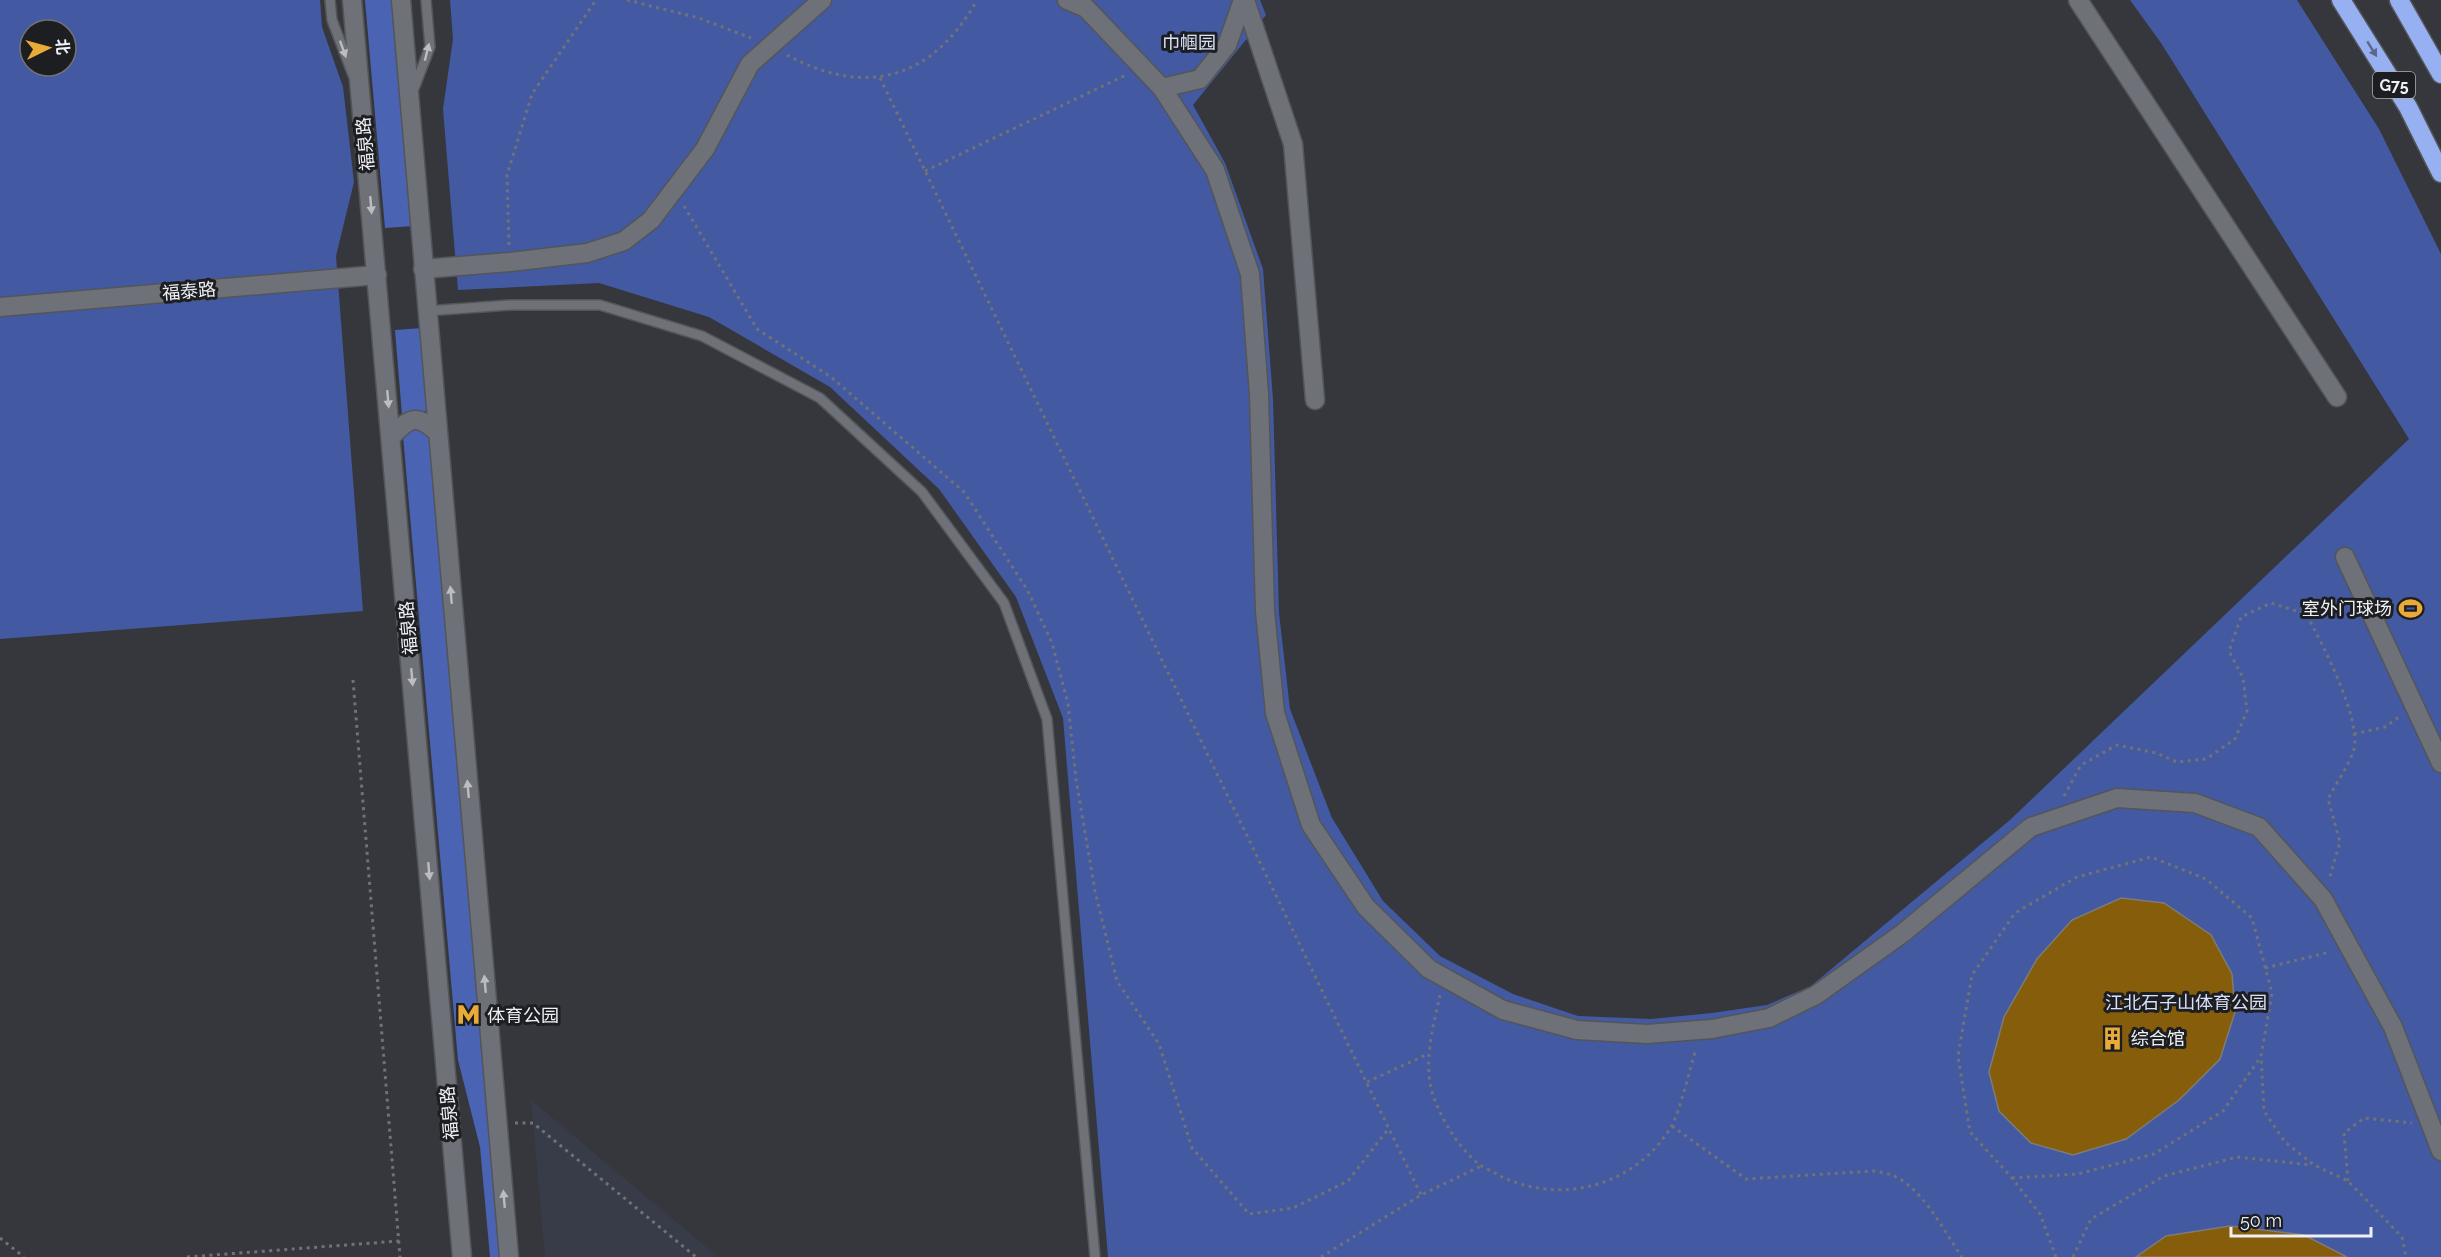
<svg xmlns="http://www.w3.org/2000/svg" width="2441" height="1257" viewBox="0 0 2441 1257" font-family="Raleway,'Noto Sans SC',sans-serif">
	<rect width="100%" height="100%" fill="#35373c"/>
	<path fill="#383c48" d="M531,1100L718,1257H545Z"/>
	<g fill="#435aa3" fill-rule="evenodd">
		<path d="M0,0H320L322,27L343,87L354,182L336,256L363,611L0,639ZM30,30H66V66H30Z"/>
		<path d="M450,0H1260L1266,15L1193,105L1225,163L1263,269L1273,399L1279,613L1290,709L1332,818L1383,901L1440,956L1513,994L1578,1016L1651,1019L1712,1013L1767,1005L1811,986L2010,820L2409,439L2161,43L2130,0H2297L2379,129L2441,254V1257H1108L1063,718L1016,597L939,489L830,387L709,317L599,283L458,290L443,109L453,39Z"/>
	</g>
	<g fill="#4a64b3">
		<path d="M365,0H393L414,226L385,228Z"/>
		<path d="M422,328L429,412L415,410L402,415L395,330Z"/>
		<path d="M417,428L431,435L503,1257H490L480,1147L458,1060L403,436Z"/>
	</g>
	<g fill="#855d0b" stroke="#7f7b75" stroke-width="1.5">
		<path d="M2121,898L2164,903L2211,935L2232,974L2235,1012L2220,1059L2179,1100L2126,1139L2073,1155L2031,1143L1999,1111L1989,1072L2004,1017L2037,959L2072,920Z"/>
		<path d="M2230,1226L2304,1235L2347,1257H2136L2166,1236Z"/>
	</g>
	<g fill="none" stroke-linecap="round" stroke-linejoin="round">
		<defs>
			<g id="lane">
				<path d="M330,0L332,20L353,75"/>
				<path d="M413,91L430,47L426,0"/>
				<path d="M426,311L510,305H600L702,336L820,398L922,492L1004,603L1047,719L1095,1257"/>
			</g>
			<g id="street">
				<path d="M1067,0L1086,8L1162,88L1215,170L1250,274L1259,394L1265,611L1275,713L1311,825L1366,907L1429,969L1503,1010L1577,1030L1647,1034L1712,1029L1769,1018L1816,995L1903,933L2031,827L2117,798L2195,803L2259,827L2323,899L2393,1027L2441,1151"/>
				<path d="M1245,0L1293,144L1315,400"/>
				<path d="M2078,0L2337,397"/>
				<path d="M1162,88L1200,79L1227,45L1243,0"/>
				<path d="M423,269L510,262L587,253L624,241L651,220L705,149L750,64L822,0"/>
				<path d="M2345,557L2441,763"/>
			</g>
			<g id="secondary">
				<path d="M352,0L462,1257"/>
				<path d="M401,0L509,1257"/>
				<path d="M0,307L377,275"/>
				<path d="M391,437C409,418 416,413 437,432"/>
			</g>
			<g id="highway">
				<path d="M2341,0L2408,107L2441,173"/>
				<path d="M2399,0L2441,74"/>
			</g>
		</defs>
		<use href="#lane" stroke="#535559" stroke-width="12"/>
		<use href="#street" stroke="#535559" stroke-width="21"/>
		<use href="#secondary" stroke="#535559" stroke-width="21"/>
		<use href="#highway" stroke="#535559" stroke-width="21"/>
		<g stroke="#707276" stroke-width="3" stroke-dasharray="3 4.5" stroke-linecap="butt">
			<path d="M627,0L699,18L751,38"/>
			<path d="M787,55C866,98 933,79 977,0"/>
			<path d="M880,78L1421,1195"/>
			<path d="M925,171L1126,75"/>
			<path d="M684,206L757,329L831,377L964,492L1028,591L1052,643L1068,704L1076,779L1095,891L1117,981L1159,1044L1192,1148L1249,1214L1293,1208L1348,1181L1389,1128"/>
			<path d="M509,245L507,175L532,94L596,0"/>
			<path d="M353,680L400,1257"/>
			<path d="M2354,734L2385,727L2399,717"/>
			<path d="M2064,796L2081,765L2117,745L2156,753L2177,762L2206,759L2235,739L2247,711L2243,678L2229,651L2241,617L2271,603L2306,614C2322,643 2361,718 2354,749C2350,764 2335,785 2328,799L2340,842L2329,880"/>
			<path d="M2265,968L2330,952"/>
			<path d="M1440,995C1433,1027 1422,1066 1434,1098C1444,1124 1459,1148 1480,1165C1486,1169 1494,1172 1500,1176C1562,1206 1635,1186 1671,1127C1680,1112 1690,1068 1696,1049"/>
			<path d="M1367,1082L1428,1054"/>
			<path d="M515,1123H533L696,1257"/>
			<path d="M1672,1126L1746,1179L1873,1171C1879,1172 1886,1173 1892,1175C1923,1188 1943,1230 1962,1257"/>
			<path d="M2012,1178L2078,1174L2154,1154L2223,1111L2260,1058"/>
			<path d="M2348,1181L2344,1133L2364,1118L2412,1123"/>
			<path d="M0,1238L24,1257"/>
			<path d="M187,1257L399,1241"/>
			<path d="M1321,1257L1421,1195L1481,1166"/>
			<path d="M2056,1257L2040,1214L2012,1178L1970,1132L1958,1056L1972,975L2015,913L2077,877L2151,857L2206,879L2252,918L2272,993L2261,1056L2264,1111L2285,1142L2314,1165L2348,1181L2402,1237L2406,1257"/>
			<path d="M2073,1257L2091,1219L2164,1176L2237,1157L2312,1165"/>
		</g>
		<use href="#lane" stroke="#6e7177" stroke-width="9"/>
		<use href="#street" stroke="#6e7177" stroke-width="18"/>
		<use href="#secondary" stroke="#6e7177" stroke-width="18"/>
		<use href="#highway" stroke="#97b0f1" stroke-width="18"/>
	</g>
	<defs><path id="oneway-solid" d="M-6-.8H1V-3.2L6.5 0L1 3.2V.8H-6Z" transform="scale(1.5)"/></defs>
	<g fill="#bbbdc2">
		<use href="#oneway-solid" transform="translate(343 49) rotate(70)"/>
		<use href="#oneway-solid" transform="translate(427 52) rotate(-76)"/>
		<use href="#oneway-solid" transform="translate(371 205) rotate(85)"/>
		<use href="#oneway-solid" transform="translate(388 399) rotate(85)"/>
		<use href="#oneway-solid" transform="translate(451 595) rotate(-95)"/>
		<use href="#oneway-solid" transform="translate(412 677) rotate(85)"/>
		<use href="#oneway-solid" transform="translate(468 789) rotate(-95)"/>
		<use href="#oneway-solid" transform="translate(429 871) rotate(85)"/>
		<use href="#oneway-solid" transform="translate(485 984) rotate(-95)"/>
		<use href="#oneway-solid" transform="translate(504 1199) rotate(-95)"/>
	</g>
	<use fill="#5a6789" href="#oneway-solid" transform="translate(2372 49) rotate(58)"/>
	<defs>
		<symbol id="stadium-bare" viewBox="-9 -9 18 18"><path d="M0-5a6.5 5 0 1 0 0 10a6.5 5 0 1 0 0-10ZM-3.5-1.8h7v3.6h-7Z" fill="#e9aa38" stroke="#1d1e21" stroke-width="2.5" paint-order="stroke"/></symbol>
		<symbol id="metro-bare" viewBox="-9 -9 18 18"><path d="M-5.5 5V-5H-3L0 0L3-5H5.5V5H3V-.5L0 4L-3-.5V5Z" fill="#e9aa38" stroke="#1d1e21" stroke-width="2.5" paint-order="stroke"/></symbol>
		<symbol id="building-bare" viewBox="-9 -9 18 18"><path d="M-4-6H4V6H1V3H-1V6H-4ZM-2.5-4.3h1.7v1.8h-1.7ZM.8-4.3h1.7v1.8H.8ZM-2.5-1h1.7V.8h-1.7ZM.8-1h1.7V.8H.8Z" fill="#e9aa38" stroke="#1d1e21" stroke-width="2.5" paint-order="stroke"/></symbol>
	</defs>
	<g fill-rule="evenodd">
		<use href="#stadium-bare" x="2394" y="592" width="33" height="33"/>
		<use href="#metro-bare" x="452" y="998" width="33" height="33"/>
		<use href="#building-bare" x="2096" y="1022" width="33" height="33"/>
	</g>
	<g text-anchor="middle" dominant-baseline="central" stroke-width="6" stroke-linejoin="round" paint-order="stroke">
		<rect fill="#1d1e21" stroke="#b0b1b5" stroke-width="1.5" x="2373" y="72" width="42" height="26" rx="4.5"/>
		<g font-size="16" font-weight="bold" fill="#eff0f4">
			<text x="2394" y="85">G75</text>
		</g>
		<g font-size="18" fill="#d8e1f7" stroke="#1d1e21">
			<text x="1189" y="42">巾帼园</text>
			<text x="2186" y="1002">江北石子山体育公园</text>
		</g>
		<g font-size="18" fill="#eff0f4" stroke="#1d1e21">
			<text transform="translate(365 144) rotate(-95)">福泉路</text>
			<text transform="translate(189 291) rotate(-5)">福泰路</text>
			<text transform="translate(408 628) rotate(-95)">福泉路</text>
			<text transform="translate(449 1113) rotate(-95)">福泉路</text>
		</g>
		<g font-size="18" fill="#eff0f4" stroke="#1d1e21" text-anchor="start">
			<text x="2392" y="608" text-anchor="end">室外门球场</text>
			<text x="487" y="1015">体育公园</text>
			<text x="2131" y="1038">综合馆</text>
		</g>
	</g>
	<g transform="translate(48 48) rotate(85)"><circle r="28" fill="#1d1e21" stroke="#717275" stroke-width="1.5"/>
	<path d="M0-4.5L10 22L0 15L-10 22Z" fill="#e9aa38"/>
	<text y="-9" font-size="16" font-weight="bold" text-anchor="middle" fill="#eff0f4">北</text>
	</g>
	<path d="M2231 1227v9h140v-9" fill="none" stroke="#eff0f4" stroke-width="3"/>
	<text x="2240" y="1227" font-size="18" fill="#eff0f4" stroke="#1d1e21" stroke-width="4.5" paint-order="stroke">50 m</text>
</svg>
